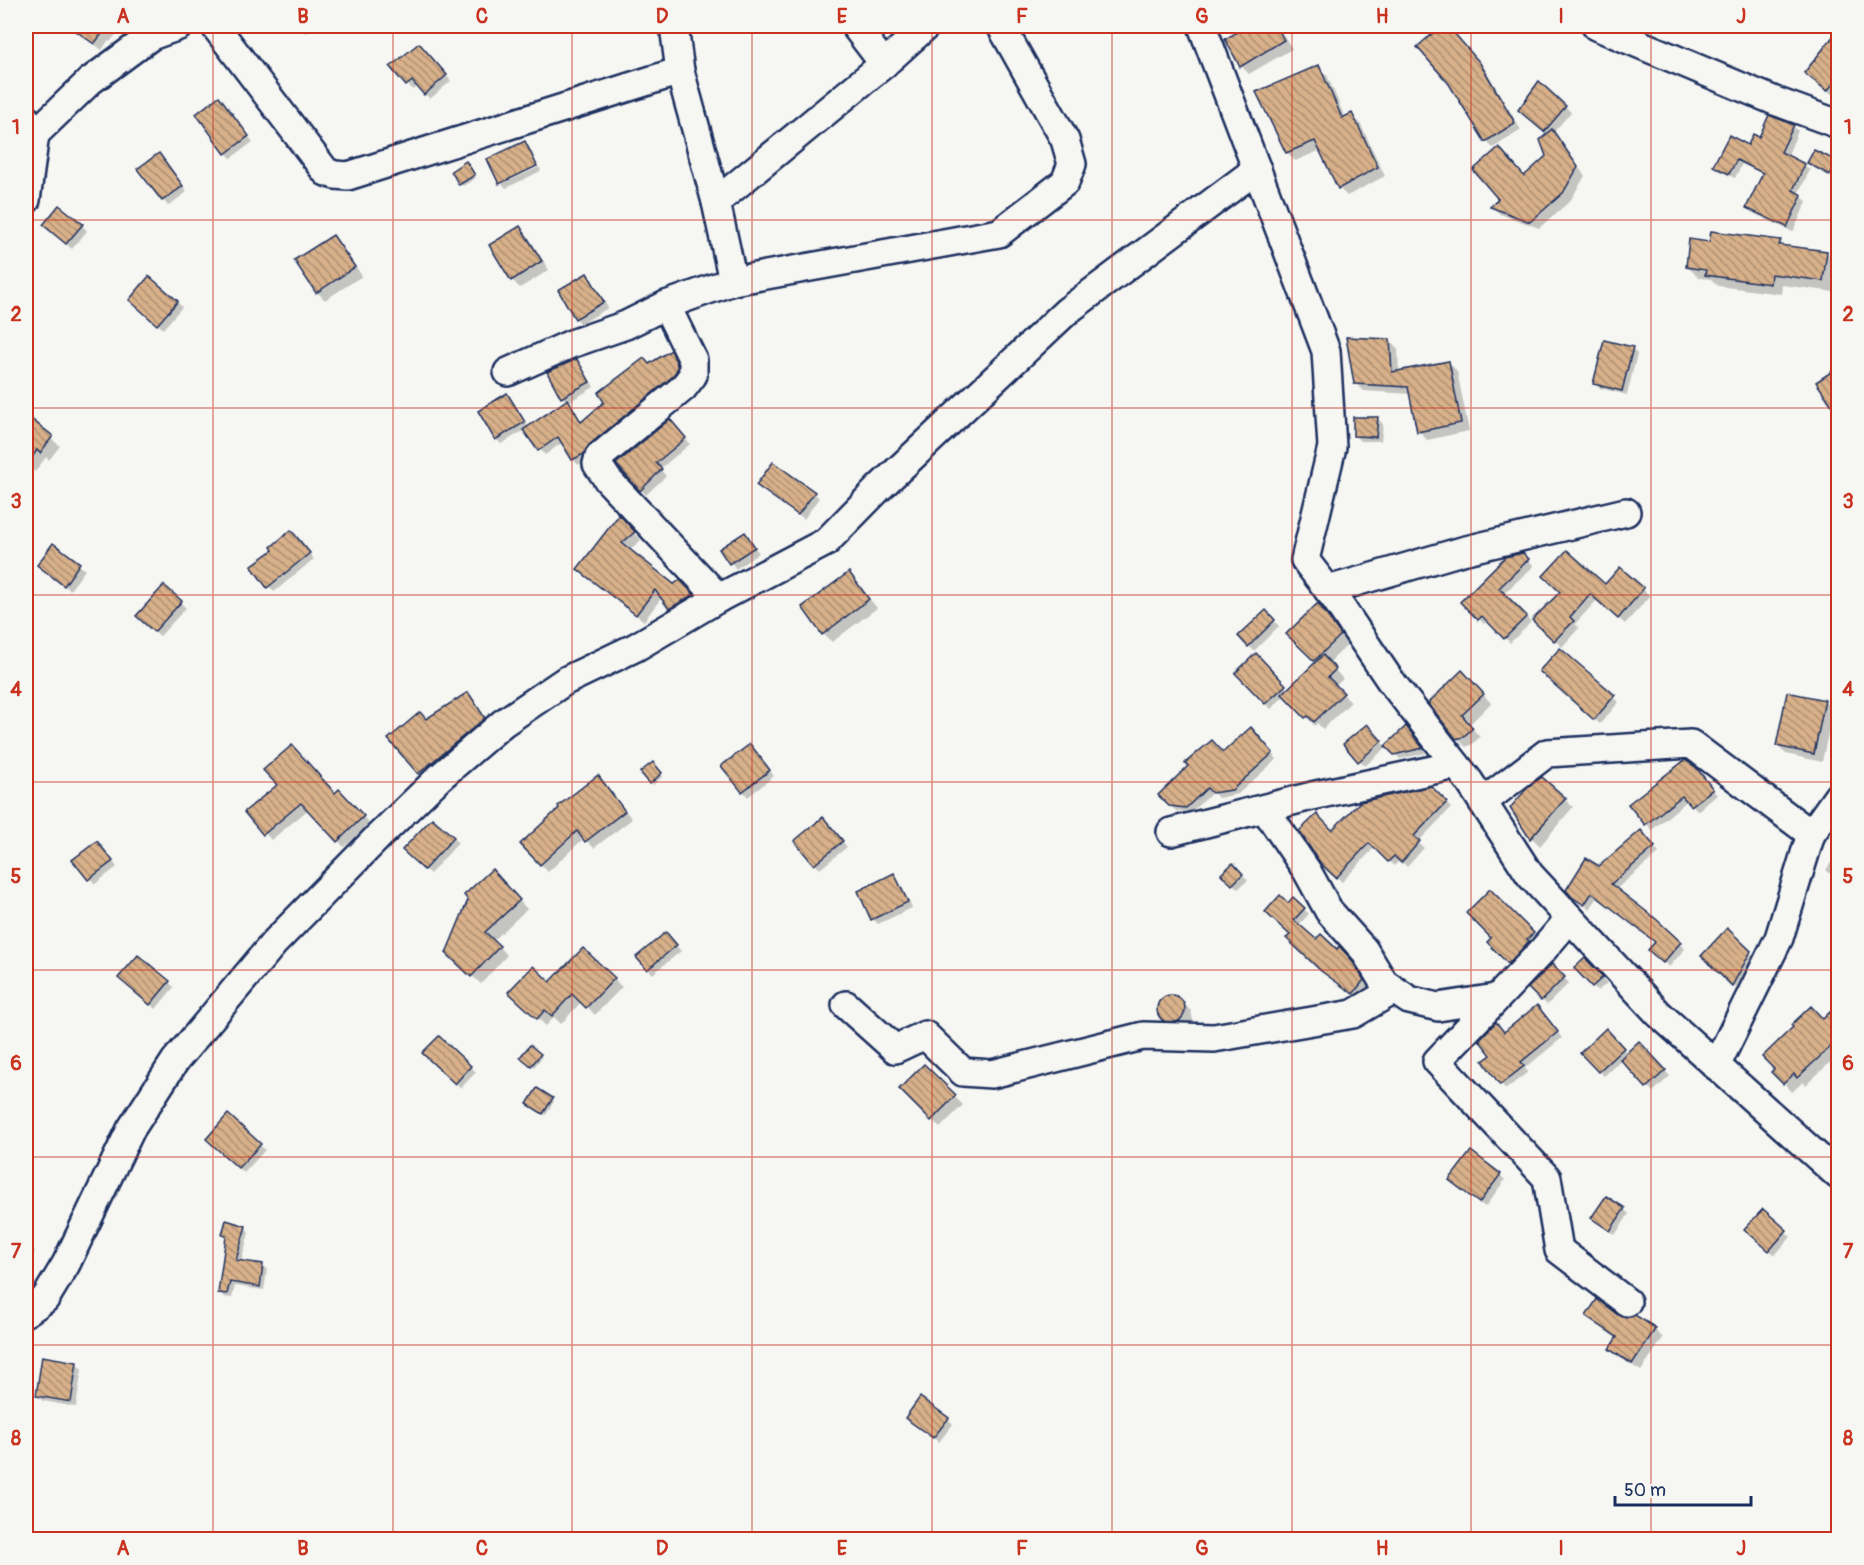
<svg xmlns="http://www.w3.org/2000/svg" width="1864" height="1565" viewBox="0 0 1864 1565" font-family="Pangolin,sans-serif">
	<defs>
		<pattern id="building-back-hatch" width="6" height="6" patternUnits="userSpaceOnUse" patternTransform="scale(1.5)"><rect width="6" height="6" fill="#d8b089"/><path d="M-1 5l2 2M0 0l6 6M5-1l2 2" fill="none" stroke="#ae9073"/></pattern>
	</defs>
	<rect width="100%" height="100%" fill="#f6f6f2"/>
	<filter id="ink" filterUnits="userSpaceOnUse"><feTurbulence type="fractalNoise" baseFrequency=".0167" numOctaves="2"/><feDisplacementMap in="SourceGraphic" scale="12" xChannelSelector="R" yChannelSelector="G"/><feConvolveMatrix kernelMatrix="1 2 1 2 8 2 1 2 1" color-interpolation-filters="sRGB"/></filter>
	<g filter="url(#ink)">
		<g fill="#0003">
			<path d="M71,26H123L110,42L108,41L102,50Z"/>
			<path d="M299,26H321L306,33Z"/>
			<path d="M1251,26H1278L1292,49L1249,74L1241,66L1227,39Z"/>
			<path d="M1326,26H1340L1332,31Z"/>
			<path d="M1443,26H1446L1452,31L1487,72L1521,130L1493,148L1486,141L1451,83L1419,47Z"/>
			<path d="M1825,26H1838V38Z"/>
			<path d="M424,50L451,81L430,99L418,86L413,90L393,68Z"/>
			<path d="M1838,50V96L1835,93L1833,95L1811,78Z"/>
			<path d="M1318,67L1327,75L1345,118L1352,115L1360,123L1385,176L1347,196L1339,188L1321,150L1295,161L1287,152Z"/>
			<path d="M1539,83L1571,112L1553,133L1585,176L1570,201L1539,228L1500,214L1492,207L1547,156L1548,134L1525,115Z"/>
			<path d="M224,104L253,142L231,158L226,153Z"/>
			<path d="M1793,126L1798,131L1787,157L1804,165L1810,170L1798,194L1807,201L1793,232L1753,213L1748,208L1764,175L1742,164L1735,178L1720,171L1715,165L1759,139Z"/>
			<path d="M525,143L530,148L537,164L500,182Z"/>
			<path d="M164,160L187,192L168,206L163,200Z"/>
			<path d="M1809,163H1836L1838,165V173L1835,180L1814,168Z"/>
			<path d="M468,166L476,178L463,186L461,184Z"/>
			<path d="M539,167L541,171L506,188L502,184Z"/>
			<path d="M82,225L87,231L72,249L50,230Z"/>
			<path d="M520,227L528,236L549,270L520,288L512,280Z"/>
			<path d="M1712,232L1780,242L1786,247L1827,253L1838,264L1834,292L1782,285L1781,294L1718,286L1711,279L1699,278L1687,266L1710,244Z"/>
			<path d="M333,236L341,245L362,276L325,300L317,292Z"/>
			<path d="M587,275L592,280L608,308L581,324L576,318L560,291Z"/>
			<path d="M177,302L182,307L163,329L136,305Z"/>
			<path d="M1390,340L1398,349L1399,372L1448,362L1457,371L1469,431L1427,440L1419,431L1411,394L1364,391L1355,383Z"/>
			<path d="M1632,349L1637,354L1627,395L1600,388L1595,383Z"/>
			<path d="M670,352L676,357L682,370V375L589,459L578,465L573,459L563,442L545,455L525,430L501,444L496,439L507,395L512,401L529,428L567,402L562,397L576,360L582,366L594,387L569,402L582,422L650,365Z"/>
			<path d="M26,417L60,446L49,460L46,457L35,472L26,465Z"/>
			<path d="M1378,419L1383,424L1381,441H1360L1355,436Z"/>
			<path d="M675,426L690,444L660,469L666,476L646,495L641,490Z"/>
			<path d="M758,485L814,493L819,498L804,519Z"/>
			<path d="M619,517L641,540L629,551L674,586L680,582L700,602L677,616L662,597L644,621L579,569Z"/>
			<path d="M745,534L759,553L736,569L722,550Z"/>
			<path d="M296,538L314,559L274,592L253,567Z"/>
			<path d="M53,546L85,570L70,590L39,565Z"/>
			<path d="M1523,554L1534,566L1503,594L1531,622L1510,643L1488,621L1484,624L1462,602Z"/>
			<path d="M1620,569L1650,596L1625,624L1597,600L1575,624L1579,628L1562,647L1534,620L1605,586Z"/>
			<path d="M849,574L877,608L832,642L823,634Z"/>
			<path d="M164,587L186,608L160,636L143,622Z"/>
			<path d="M1318,605L1326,613L1348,644L1329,663L1343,679L1335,686L1351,702L1323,729L1317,723L1315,726L1285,695L1271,709L1237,673L1256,655L1289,690L1317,662L1289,634Z"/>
			<path d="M1266,612L1279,626L1254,651L1240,637Z"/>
			<path d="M1560,650L1619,702L1600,724L1546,676Z"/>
			<path d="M1462,672L1491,703L1469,725L1480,737L1471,745L1466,747L1457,738Z"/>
			<path d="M468,694L474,700H471L488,725L426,780L390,739L426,721Z"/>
			<path d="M1788,694L1825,702L1833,710L1822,762L1786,754L1777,746Z"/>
			<path d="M1367,726L1386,747L1406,729L1426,753L1400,759L1388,746L1365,766L1345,745Z"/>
			<path d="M1256,735L1277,759L1238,794L1218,798L1213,792L1191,812L1176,811L1160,795Z"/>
			<path d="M755,751L774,776L748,797L723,766Z"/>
			<path d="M653,764L663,776L653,785L642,773Z"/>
			<path d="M1701,774L1717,795L1698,811L1688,800L1652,830L1630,805Z"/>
			<path d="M598,777L632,819L594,848L584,838L548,872L522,844Z"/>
			<path d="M1542,779L1573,807L1540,846L1532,838L1511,809Z"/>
			<path d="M1431,788L1451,808L1418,842L1424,848L1407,867L1400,860L1394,866L1375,847L1342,882L1322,863L1332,832Z"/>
			<path d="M335,794L345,797L370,824L344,847L309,809L271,840L247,812Z"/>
			<path d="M829,824L847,847L820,869L815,864Z"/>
			<path d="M1646,837L1659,853L1616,889L1655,920L1685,949L1669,967L1650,950L1657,943L1598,897L1590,909L1579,902L1567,890Z"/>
			<path d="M453,838L458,843L430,874L409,855Z"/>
			<path d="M102,848L117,867L95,884L74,860Z"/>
			<path d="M1838,852V880L1826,870Z"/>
			<path d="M1233,865L1248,880L1238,889L1223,874Z"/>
			<path d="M492,871L527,909L493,941L507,955L481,984L456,961L470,899Z"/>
			<path d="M894,875L899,881L912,908L878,924L873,919Z"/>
			<path d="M1490,891L1538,939L1514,968L1489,942L1493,938Z"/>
			<path d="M1294,899L1309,914L1298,926L1316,941L1337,951L1339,948L1356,967L1368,986L1359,998L1328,976L1291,935Z"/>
			<path d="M1727,930L1755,957L1738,989L1703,955Z"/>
			<path d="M671,940L681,951L653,974L648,969Z"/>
			<path d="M583,950L622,987L595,1015L582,1001L561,1024L554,1017L546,1026L519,1000L550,984Z"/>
			<path d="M1585,960L1607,983L1598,991L1576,968Z"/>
			<path d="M1552,966L1569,983L1547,1005L1530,988Z"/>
			<path d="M168,982L174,987L156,1009L126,983Z"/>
			<path d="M1171,996L1179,999L1191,1011L1193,1020L1190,1027L1171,1028L1162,1019L1158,1011L1160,1002L1167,997Z"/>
			<path d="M1542,1012L1562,1038L1525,1068L1528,1072L1506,1089L1501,1084L1493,1055L1505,1033Z"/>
			<path d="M1823,1020L1838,1022V1055L1806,1085L1803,1082L1792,1092L1774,1072Z"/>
			<path d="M1606,1030L1628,1054L1639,1043L1670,1076L1653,1092L1622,1059L1604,1076L1582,1053Z"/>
			<path d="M439,1038L476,1072L461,1088L424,1053Z"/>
			<path d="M531,1047L542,1057L534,1067L522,1057Z"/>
			<path d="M924,1066L963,1105L940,1128L901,1089Z"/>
			<path d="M552,1099L554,1101L546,1115L531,1106Z"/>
			<path d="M228,1116L265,1150L244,1173L208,1139Z"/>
			<path d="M1500,1175L1505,1180L1485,1207L1457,1185Z"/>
			<path d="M1624,1209L1629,1214L1615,1235L1593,1218Z"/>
			<path d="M1763,1211L1791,1237L1775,1255L1752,1234Z"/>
			<path d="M245,1227L249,1232L241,1262L263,1265L267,1270L264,1290L235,1286L232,1298L224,1297L220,1292L227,1238L224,1235Z"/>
			<path d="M26,1244L35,1251L30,1264L26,1262Z"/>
			<path d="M1587,1316H1617L1655,1330L1663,1338L1641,1371L1619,1357L1611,1348L1617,1339L1596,1324Z"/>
			<path d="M76,1364L82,1369L76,1407L43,1401L37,1396Z"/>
			<path d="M948,1419L953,1424L939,1442L913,1423Z"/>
			<path d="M1782,1532L1789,1540H1774Z"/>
		</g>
		<g fill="url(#building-back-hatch)" stroke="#1b2f5e" stroke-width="1.5">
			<path d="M69,26H108L94,44Z"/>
			<path d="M1248,26H1276L1284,40L1240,67L1225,39Z"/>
			<path d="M1441,26H1448L1480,63L1515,123L1485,142L1449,84L1417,47Z"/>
			<path d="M1839,29V77L1827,91L1804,73Z"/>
			<path d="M419,43L447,75L424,95L412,81L406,86L390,67Z"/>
			<path d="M1319,65L1342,118L1352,113L1378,167L1338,189L1315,141L1286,153L1256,92Z"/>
			<path d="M1539,81L1566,106L1544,132L1518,110Z"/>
			<path d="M219,96L249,136L225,154L196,114Z"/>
			<path d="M1769,115L1794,125L1781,152L1805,164L1793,190L1802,195L1787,227L1746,208L1763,173L1737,160L1729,174L1713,166L1729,135L1748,145L1753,134L1759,137Z"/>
			<path d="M1552,129L1578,167L1563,193L1530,222L1490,207L1498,199L1473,170L1499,147L1524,176L1546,156L1540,140Z"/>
			<path d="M525,141L537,166L499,184L487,159Z"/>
			<path d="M1814,150L1837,161L1830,175L1807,163Z"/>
			<path d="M159,153L183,186L162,201L137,169Z"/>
			<path d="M466,161L475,175L459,185L451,171Z"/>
			<path d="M59,205L83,224L66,244L43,225Z"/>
			<path d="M520,226L542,261L511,281L489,245Z"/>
			<path d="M1711,231L1781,240L1779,245L1827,251L1823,281L1771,274L1770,284L1705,275L1706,270L1686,267L1689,239L1709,242Z"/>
			<path d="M333,235L355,267L316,293L294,260Z"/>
			<path d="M587,273L604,302L575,319L558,290Z"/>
			<path d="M149,276L178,301L157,325L129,300Z"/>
			<path d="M1346,337L1390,339L1392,372L1449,361L1461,423L1417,432L1408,387L1354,384Z"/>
			<path d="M1604,340L1633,347L1622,391L1593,384Z"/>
			<path d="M671,350L677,364V370L672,377L589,445L584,454L572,460L558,437L538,451L523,430L568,399L581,422L604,402L598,393L644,358L649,364Z"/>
			<path d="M577,359L590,382L561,398L547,372Z"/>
			<path d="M1839,367V416L1816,382Z"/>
			<path d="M507,393L525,422L495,440L478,411Z"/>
			<path d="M26,415L53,436L40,453L37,450L26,466Z"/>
			<path d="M1353,417H1378L1376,437L1353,436Z"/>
			<path d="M670,419L686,438L656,463L662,469L640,491L616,464Z"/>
			<path d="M773,462L815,492L798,515L756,485Z"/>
			<path d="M617,512L635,532L622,543L674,584L680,580L694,594L669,609L655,590L636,615L577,569L618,516Z"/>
			<path d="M291,530L310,553L267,588L251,566L273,550L271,547Z"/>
			<path d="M745,532L755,547L729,564L719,549Z"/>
			<path d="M53,543L80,563L64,586L37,565Z"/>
			<path d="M1567,550L1605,584L1620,567L1644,588L1618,619L1590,594L1570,617L1574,621L1554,641L1532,620L1560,592L1543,576Z"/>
			<path d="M1523,553L1529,559L1499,588L1527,616L1504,639L1482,616L1478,620L1460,602L1505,557Z"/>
			<path d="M849,572L869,599L822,635L802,607Z"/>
			<path d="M164,585L182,601L154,632L136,616Z"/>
			<path d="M1318,603L1341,635L1314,661L1286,634Z"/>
			<path d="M1266,610L1275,620L1248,647L1238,636Z"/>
			<path d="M1560,648L1615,695L1594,720L1539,671Z"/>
			<path d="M1256,653L1286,685L1265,704L1235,673Z"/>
			<path d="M1323,655L1336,669L1328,677L1344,693L1314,722L1308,716L1305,718L1282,694Z"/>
			<path d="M1462,670L1484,694L1462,715L1473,728L1463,737L1456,739L1428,703Z"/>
			<path d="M468,692L485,718L418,774L388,739L420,712L426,719Z"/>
			<path d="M1787,692L1825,700L1814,754L1776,746Z"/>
			<path d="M1367,724L1382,741L1358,762L1343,744Z"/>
			<path d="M1406,726L1423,748L1394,755L1385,746Z"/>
			<path d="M1251,727L1273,753L1232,790L1212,793L1207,788L1186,808L1169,806L1158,795L1188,766L1185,763L1212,740L1223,752Z"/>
			<path d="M750,744L770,770L742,792L721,766Z"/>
			<path d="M292,745L335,793L339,789L364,816L337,842L301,803L263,835L244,812L277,785L263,770Z"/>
			<path d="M1685,760L1696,767L1713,789L1691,806L1682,796L1645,825L1628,804Z"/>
			<path d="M653,762L662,773L650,784L640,772Z"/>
			<path d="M598,775L625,811L585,842L577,831L540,865L520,844L559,808L558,806Z"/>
			<path d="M1542,777L1566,798L1530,839L1510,808L1527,788Z"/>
			<path d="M1431,786L1447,802L1414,836L1420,841L1401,863L1394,856L1388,862L1369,843L1336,878L1321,864L1299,831L1317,814L1332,830L1360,802Z"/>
			<path d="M823,817L843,841L814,865L794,841Z"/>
			<path d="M432,818L454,837L424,870L402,850Z"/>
			<path d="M1641,830L1655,847L1611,884L1656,919L1681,942L1663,963L1648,950L1655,942L1592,893L1584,905L1572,897L1566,890L1586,858L1599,866Z"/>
			<path d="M97,841L113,861L88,880L72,860Z"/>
			<path d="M1233,863L1243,874L1232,885L1221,874Z"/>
			<path d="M492,869L520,900L485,932L500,946L471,977L446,953L468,900L464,895Z"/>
			<path d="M894,873L908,902L871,920L858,891Z"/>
			<path d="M1490,889L1534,933L1527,939L1529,941L1508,964L1487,942L1491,938L1466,913Z"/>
			<path d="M1280,895L1288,903L1293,897L1305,908L1294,920L1316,939L1321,934L1337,949L1339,946L1351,959L1364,980L1353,994L1321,971L1286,938L1290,935L1265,912Z"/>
			<path d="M1727,928L1751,951L1732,986L1701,956Z"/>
			<path d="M666,932L677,945L647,970L636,957Z"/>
			<path d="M583,948L615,978L586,1008L572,994L552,1016L545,1010L537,1019L508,992L533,966L550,982Z"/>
			<path d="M138,955L170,981L150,1005L118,978Z"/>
			<path d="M1585,958L1603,977L1592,987L1574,968Z"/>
			<path d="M1552,964L1565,977L1541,1001L1528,988Z"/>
			<circle cx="1171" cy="1009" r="14"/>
			<path d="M1537,1005L1558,1032L1521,1062L1524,1066L1500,1085L1483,1061L1491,1055L1479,1040L1496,1022L1504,1032Z"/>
			<path d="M1811,1006L1823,1019L1830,1012L1839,1021V1039L1797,1078L1794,1074L1783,1084L1771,1072L1774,1069L1762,1057L1793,1027L1791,1025Z"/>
			<path d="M1606,1028L1624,1048L1598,1072L1580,1053Z"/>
			<path d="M439,1036L471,1066L455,1084L422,1053Z"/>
			<path d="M1639,1041L1666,1070L1646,1088L1620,1059Z"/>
			<path d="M530,1045L541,1054L531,1066L520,1057Z"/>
			<path d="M924,1064L956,1095L931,1121L899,1089Z"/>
			<path d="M537,1088L553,1098L543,1114L527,1104Z"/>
			<path d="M228,1114L261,1144L238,1168L206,1139Z"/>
			<path d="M1471,1151L1501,1174L1479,1203L1449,1180Z"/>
			<path d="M1606,1196L1625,1208L1610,1231L1591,1218Z"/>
			<path d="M1763,1209L1787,1230L1769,1251L1744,1229Z"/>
			<path d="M226,1220L246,1226L236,1260L263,1264L260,1287L230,1282L227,1294L218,1293L226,1236L222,1235Z"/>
			<path d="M1597,1299L1618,1315L1626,1318L1635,1315L1656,1328L1632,1364L1609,1349L1617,1337L1586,1316Z"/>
			<path d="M42,1356L77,1362L71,1402L36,1396Z"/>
			<path d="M920,1397L949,1418L933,1438L905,1418Z"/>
		</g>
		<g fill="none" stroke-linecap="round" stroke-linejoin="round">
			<defs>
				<g id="minor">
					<path d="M215,26L326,172L335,175L348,176L680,71"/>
					<path d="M674,26L680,71L716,202L733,281"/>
					<path d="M855,26L884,64"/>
					<path d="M1202,26L1326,351L1332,447L1305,560L1336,600L1390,680L1469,781L1530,875L1659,1014L1838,1175"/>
					<path d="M1596,26L1775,101L1838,124"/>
					<path d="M35,134L90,81L151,36L179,26"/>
					<path d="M26,200L35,134L26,119"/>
					<path d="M716,202L884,64L926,26"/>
					<path d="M666,305L693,360V375L683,388L599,457L597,464L608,480L719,598"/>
					<path d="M508,372L571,344L626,325L666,305L733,281L999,233L1065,182L1072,164L1065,140L1001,26"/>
					<path d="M1328,590L1462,551L1626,512"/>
					<path d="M1483,802L1547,753L1691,744L1811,834"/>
					<path d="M1265,809L1307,871L1329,911L1364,950L1384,983L1409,1000L1438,1007L1496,998"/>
					<path d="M1171,832L1312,796L1456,765"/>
					<path d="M1570,918L1542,951L1437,1061L1547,1178L1559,1250L1627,1302"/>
					<path d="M846,1005L895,1049L925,1035L963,1072L992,1074L1143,1036L1214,1038L1353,1014L1394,990"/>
					<path d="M1716,1066L1779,938L1811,834L1838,796"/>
					<path d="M26,1312L45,1299L66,1264L131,1129L175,1061L274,943L379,836L440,777L503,723L565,681L636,647L719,598L826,542L878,489L1067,311L1257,169"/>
				</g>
			</defs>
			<use href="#minor" stroke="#1b2f5e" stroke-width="32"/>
			<use href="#minor" stroke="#f6f6f2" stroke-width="27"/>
		</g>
	</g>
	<path fill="none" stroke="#c8321e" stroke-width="1.5" stroke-opacity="0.55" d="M213,26V1540M393,26V1540M572,26V1540M752,26V1540M932,26V1540M1112,26V1540M1292,26V1540M1471,26V1540M1651,26V1540M26,220H1838M26,408H1838M26,595H1838M26,782H1838M26,970H1838M26,1157H1838M26,1345H1838"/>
	<rect width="1864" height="1565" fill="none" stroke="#f6f6f2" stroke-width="66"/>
	<path d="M1615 1496v9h136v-9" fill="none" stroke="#1b2f5e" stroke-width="3"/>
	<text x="1624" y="1496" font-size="18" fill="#1b2f5e" stroke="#f6f6f2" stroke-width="4.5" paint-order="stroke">50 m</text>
	<rect x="33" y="33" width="1798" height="1499" fill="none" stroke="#c8321e" stroke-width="2"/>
	<g font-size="20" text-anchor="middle" font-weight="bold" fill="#c8321e">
		<text x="123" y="23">A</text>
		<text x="303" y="23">B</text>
		<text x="482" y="23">C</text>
		<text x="662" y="23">D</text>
		<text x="842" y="23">E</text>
		<text x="1022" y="23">F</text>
		<text x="1202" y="23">G</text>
		<text x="1382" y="23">H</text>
		<text x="1561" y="23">I</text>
		<text x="1741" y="23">J</text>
		<text x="16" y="134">1</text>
		<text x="1848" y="134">1</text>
		<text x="16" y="321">2</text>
		<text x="1848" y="321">2</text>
		<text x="16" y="508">3</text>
		<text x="1848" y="508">3</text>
		<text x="16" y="696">4</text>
		<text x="1848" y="696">4</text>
		<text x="16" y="883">5</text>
		<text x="1848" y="883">5</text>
		<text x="16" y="1070">6</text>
		<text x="1848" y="1070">6</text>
		<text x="16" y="1258">7</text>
		<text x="1848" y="1258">7</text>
		<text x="16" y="1445">8</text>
		<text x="1848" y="1445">8</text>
		<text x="123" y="1555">A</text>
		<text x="303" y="1555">B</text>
		<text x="482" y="1555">C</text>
		<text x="662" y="1555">D</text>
		<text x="842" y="1555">E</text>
		<text x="1022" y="1555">F</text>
		<text x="1202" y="1555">G</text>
		<text x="1382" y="1555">H</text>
		<text x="1561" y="1555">I</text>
		<text x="1741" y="1555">J</text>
	</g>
</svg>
